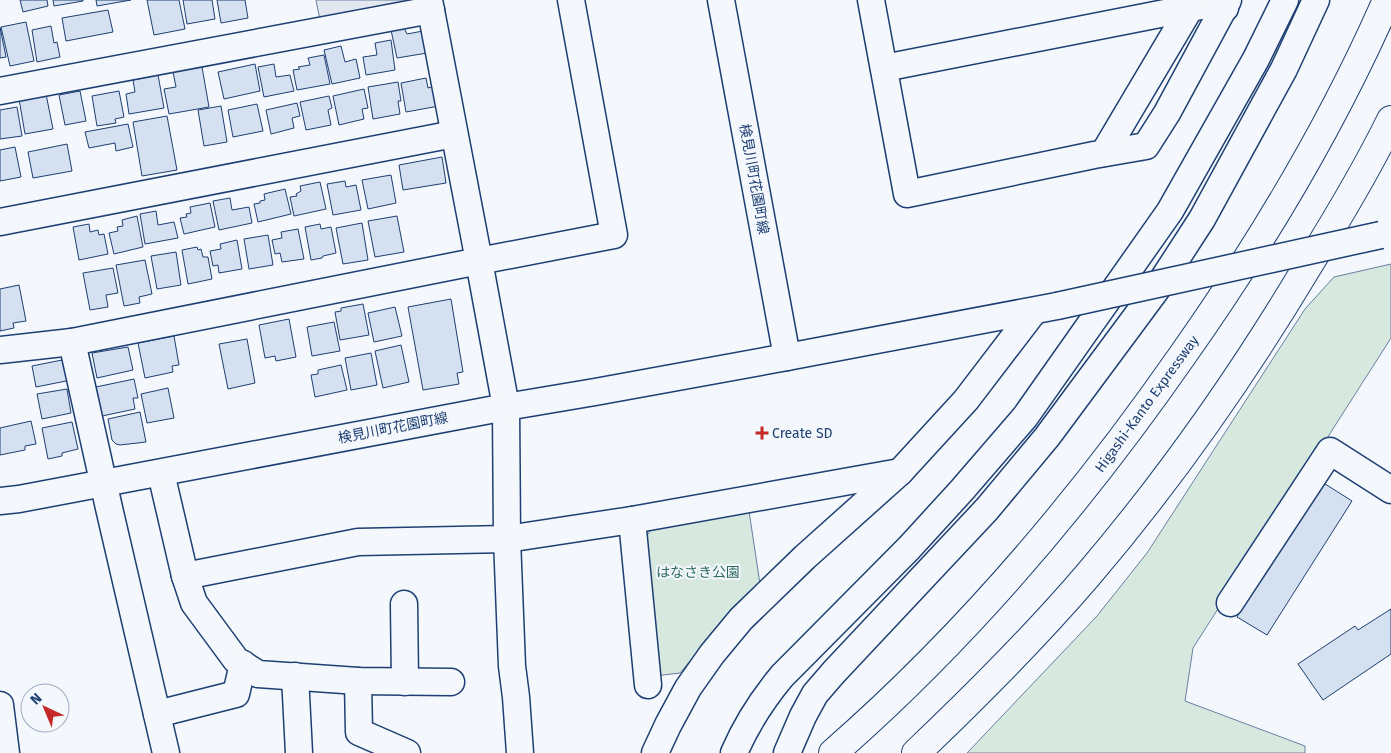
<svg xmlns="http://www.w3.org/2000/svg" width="1391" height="753" viewBox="0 0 1391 753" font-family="'Fira Sans','Noto Sans JP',sans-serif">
	<rect width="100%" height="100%" fill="#f4f7fb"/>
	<g fill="#d7e8df" stroke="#687fa3">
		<path d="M1391,264V338L1193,648L1185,701L1305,746V753H967L1097,616L1147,553L1305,309L1334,277Z"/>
		<path d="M749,511L760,584L727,617L680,673L654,676L643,542L652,528Z"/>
	</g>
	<path fill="#e3e8f0" stroke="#687fa3" d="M316,0H416L320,20Z"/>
	<g fill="#d5e0f0" stroke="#1d3f73">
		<path d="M20,0H47L48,6L23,12Z"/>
		<path d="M53,0H83V1L54,6Z"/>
		<path d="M96,0H131L97,6Z"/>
		<path d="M147,0H179L185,29L154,35Z"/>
		<path d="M183,0H212L215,19L187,24Z"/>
		<path d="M217,0H245L248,18L221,23Z"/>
		<path d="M108,10L113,32L66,41L62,18Z"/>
		<path d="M26,22L34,61L10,66L1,27Z"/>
		<path d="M51,26L54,43L57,42L60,57L37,62L32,30Z"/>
		<path d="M0,27L6,57L0,58Z"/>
		<path d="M404,28L407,34L423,31L427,53L397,58L391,30Z"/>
		<path d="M391,40L395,70L366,75L363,57L377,55L375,43Z"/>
		<path d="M341,46L345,62L356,59L360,78L332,84L324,50Z"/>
		<path d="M324,55L330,84L297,90L293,70L300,69L298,67L310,65L308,58Z"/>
		<path d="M255,64L260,91L224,99L218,72Z"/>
		<path d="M274,64L276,77L290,75L294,91L264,97L258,67Z"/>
		<path d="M202,67L209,107L169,114L164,89L176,87L173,72Z"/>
		<path d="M158,75L164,108L129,114L126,94L135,92L133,80Z"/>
		<path d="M426,78L428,88L435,86L439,106L406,112L401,83Z"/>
		<path d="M398,82L401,101H398L400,114L373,119L368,87Z"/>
		<path d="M364,89L368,108L362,109L364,119L339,125L333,96Z"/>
		<path d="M80,91L86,121L65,125L59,95Z"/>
		<path d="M119,91L124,117L115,119L116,123L97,126L92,96Z"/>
		<path d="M46,94L53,129L25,134L19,99Z"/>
		<path d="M329,96L332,108L328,110L331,125L306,130L300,102Z"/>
		<path d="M297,103L300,116L292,118L294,128L271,134L266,110Z"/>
		<path d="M257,104L263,131L233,137L228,110Z"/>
		<path d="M221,106L227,142L204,146L198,110Z"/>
		<path d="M17,107L22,136L0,139V110Z"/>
		<path d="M167,116L177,170L142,176L133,122Z"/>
		<path d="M128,124L133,147L116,151L115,143L89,148L85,132Z"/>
		<path d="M67,144L72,171L33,178L28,152Z"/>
		<path d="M15,147L21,177L0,181V150Z"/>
		<path d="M442,157L446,183L403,190L399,165Z"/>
		<path d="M391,175L396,203L368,209L362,180Z"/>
		<path d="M345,181L346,187L356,185L361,210L333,215L327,184Z"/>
		<path d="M320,182L326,209L294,216L290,197L297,196L296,194L301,191L300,186Z"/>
		<path d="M285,189L291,214L258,222L254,204L260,203V201L265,200L264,194Z"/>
		<path d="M230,198L232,210L249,207L252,223L219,230L213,201Z"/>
		<path d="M210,203L215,227L184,234L180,218L187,217L186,214L191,213L190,207Z"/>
		<path d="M156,211L158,225L174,222L178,238L145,244L140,214Z"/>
		<path d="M137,216L143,247L114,254L109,233L118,231L117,227L123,226L122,220Z"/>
		<path d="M397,216L404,252L375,257L368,221Z"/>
		<path d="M362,223L368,260L343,264L336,228Z"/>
		<path d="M89,224L90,232L98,230L99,235L104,234L108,254L79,260L73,227Z"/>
		<path d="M320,224L321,229L331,227L336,253L323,256L322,258L311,260L305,227Z"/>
		<path d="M298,229L304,259L282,262L280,253L275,254L272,240L282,238L281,232Z"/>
		<path d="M268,235L273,265L249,269L244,239Z"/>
		<path d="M237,240L242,269L219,273L218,265L213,266L210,251L221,249L220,244Z"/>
		<path d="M197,247L198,250L201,249L203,257H208L212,279L188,284L182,250Z"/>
		<path d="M176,252L181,285L157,289L151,256Z"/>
		<path d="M145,260L152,294L139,297L140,303L124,306L116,265Z"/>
		<path d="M113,268L118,293L106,295L108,307L90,310L83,273Z"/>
		<path d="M19,285L26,321L13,323L14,328L0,331V289Z"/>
		<path d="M451,299L463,372L457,373L459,384L423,390L408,307Z"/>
		<path d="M363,304L369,335L340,340L335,312L341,311V308Z"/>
		<path d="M395,307L402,336L374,342L368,313Z"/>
		<path d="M289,319L296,357L276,361L275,356L265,358L259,325Z"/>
		<path d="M334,322L340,351L312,356L307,327Z"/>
		<path d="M174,336L179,365L172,366L173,372L145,378L138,343Z"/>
		<path d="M247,339L255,383L228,389L219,344Z"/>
		<path d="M401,345L409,382L383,388L375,351Z"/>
		<path d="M128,347L133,370L97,378L92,353Z"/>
		<path d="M371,353L377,385L351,390L345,358Z"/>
		<path d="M67,359L71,380L36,387L32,366Z"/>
		<path d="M341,365L347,390L315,397L311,375L318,374V370Z"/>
		<path d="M134,379L138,398H133L135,409L102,416L96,387Z"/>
		<path d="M168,388L174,418L147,423L141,394Z"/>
		<path d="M67,389L71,413L42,419L37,394Z"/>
		<path d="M140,412L146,442L120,445L116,444L112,440L108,419Z"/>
		<path d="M31,421L36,444L25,446V450L0,455V428Z"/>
		<path d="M72,422L78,449L62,453V456L48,459L42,428Z"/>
		<path d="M1322,482L1352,501L1267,635L1237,617Z"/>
		<path d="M1391,609V654L1323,700L1298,664L1355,626L1358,630Z"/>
	</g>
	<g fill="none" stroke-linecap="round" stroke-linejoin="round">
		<defs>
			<g id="minor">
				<path d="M429,0L479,261L614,235L571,0"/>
				<path d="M721,0L787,357"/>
				<path d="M871,0L907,194L1094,155L1146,146L1167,113L1228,0"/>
				<path d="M884,68L1211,4L1225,8"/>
				<path d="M0,91L431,10"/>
				<path d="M1104,153L1190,8"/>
				<path d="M0,222L454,134"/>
				<path d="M72,342L109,508L166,753"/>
				<path d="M0,350L72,342L479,261L506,407L507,539L512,666L516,697L520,753"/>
				<path d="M161,473L185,576L194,603L236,660L258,674L358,681L451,682"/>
				<path d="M0,501L19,499L104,483L506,407L595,392L787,357L1057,306"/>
				<path d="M632,520L648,685"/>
				<path d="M185,576L358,542L507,539L632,520L900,472"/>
				<path d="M1230,603L1330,451L1391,490"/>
				<path d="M404,604L405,682"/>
				<path d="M295,676L299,753"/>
				<path d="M358,681L359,732L407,753"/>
				<path d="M0,705L6,753"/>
				<path d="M157,714L236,694L243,664"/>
				<path d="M655,753L668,725L688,688L712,654L741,619L805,557L900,472L966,400L1034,311"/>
				<path d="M734,753C746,725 762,700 782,676L909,548L962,490L1025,417L1170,211L1256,59L1285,0"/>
				<path d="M787,753L803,716L815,694L834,672L987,509L1047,437L1156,290L1202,219L1284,69L1316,0"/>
			</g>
			<g id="highway">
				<path d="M833,753C966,637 1081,501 1182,356C1261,244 1332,126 1387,0"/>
				<path d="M916,753C976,696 1034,638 1088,575C1169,480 1242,376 1306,269C1336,221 1366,171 1391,120"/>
			</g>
		</defs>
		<use href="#minor" stroke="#1d3f73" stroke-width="29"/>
		<use href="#highway" stroke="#1d3f73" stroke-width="30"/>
		<use href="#minor" stroke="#f4f7fb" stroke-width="26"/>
		<use href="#highway" stroke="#f4f7fb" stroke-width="28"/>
		<defs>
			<path id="minor-bridge" d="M1057,306L1381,235"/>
		</defs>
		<use href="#minor-bridge" stroke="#1d3f73" stroke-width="29" stroke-linecap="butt"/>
		<use href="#minor-bridge" stroke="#f4f7fb" stroke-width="26"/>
	</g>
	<path fill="#c62828" stroke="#f4f7fb" stroke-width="2" d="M759.5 425.5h5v5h5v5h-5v5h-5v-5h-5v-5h5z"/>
	<g text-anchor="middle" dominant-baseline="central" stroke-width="4" stroke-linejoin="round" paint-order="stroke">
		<g font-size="14" fill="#1d3f73" stroke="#f4f7fb">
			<text transform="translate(754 179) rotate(80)">検見川町花園町線</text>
			<text transform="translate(1147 404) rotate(-54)">Higashi-Kanto Expressway</text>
			<text transform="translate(393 428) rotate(-11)">検見川町花園町線</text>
		</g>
		<g font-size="14" fill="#1d3f73" stroke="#f4f7fb" text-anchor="start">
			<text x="772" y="433">Create SD</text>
		</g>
		<g font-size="14" fill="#2c6c60" stroke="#f4f7fb">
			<text x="698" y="572">はなさき公園</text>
		</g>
	</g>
	<g transform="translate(45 708) rotate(316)"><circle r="24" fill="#f4f7fb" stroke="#9eadc5"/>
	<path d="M0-4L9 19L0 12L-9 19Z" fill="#c62828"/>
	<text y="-8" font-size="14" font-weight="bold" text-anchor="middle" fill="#1d3f73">N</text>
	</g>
</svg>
